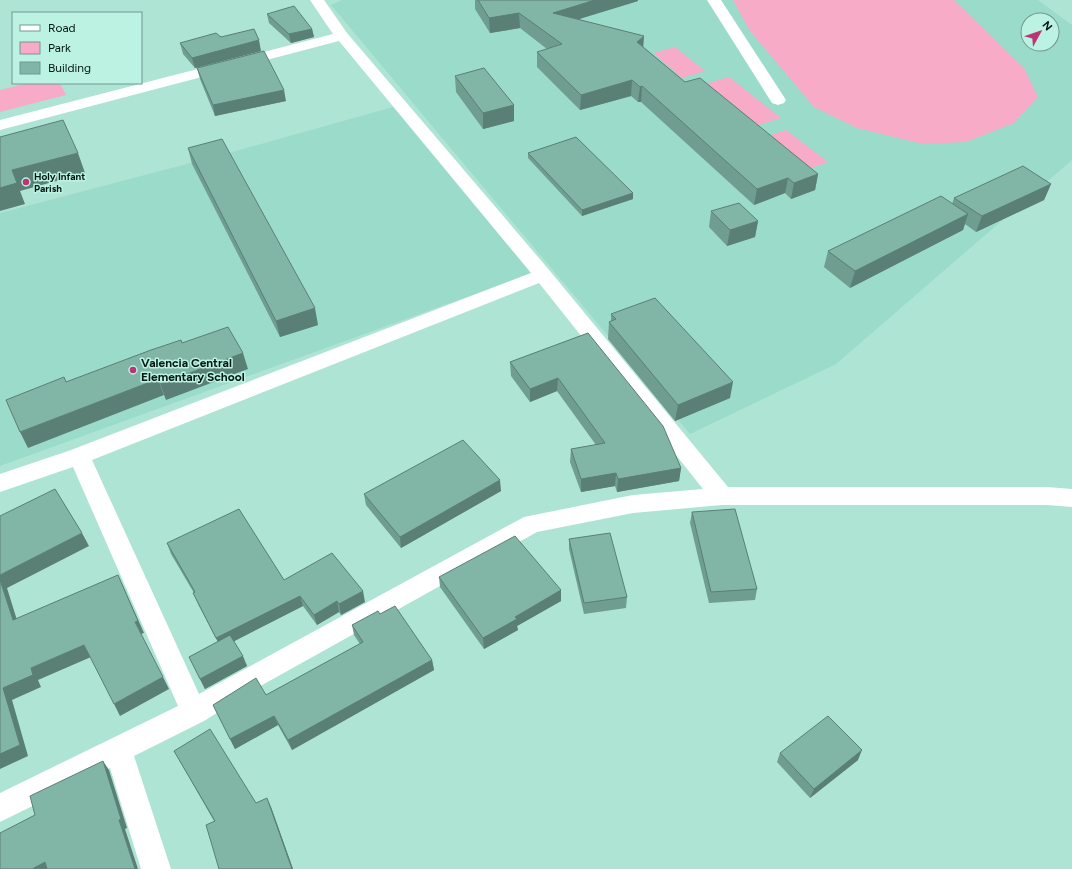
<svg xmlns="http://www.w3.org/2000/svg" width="1072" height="869" viewBox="0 0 1072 869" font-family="Figtree,sans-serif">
	<rect width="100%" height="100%" fill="#aee4d4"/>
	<g fill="#9bdbc9" fill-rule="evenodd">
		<path d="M342,0H1038L1072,25V160L836,364L690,434L331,5ZM1028,20H1052V44H1028Z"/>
		<path d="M393,107L533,273L0,466V213L225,154Z"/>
	</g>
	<g fill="#f7abc7">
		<path d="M733,0H954L1024,68L1038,97L1014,123L966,142L923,144L857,128L814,107L750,31Z"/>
		<path d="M675,47L705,71L682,78L653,53Z"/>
		<path d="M729,77L781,118L746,129L695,87Z"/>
		<path d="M28,83H60L66,95L0,112V90Z"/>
		<path d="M786,130L828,162L803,171L762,138Z"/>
	</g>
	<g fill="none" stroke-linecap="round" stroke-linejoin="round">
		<g fill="#fff" fill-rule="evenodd">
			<path d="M310,0H324L347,33L550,271L728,487H1047L1072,489V507L1047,505H722L633,513L537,532L255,689L204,721L134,756L171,869H141L110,768L0,822V793L178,706L73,467L0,492V474L71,450L531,273L339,41L0,130V120L333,34ZM539,283L703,489L633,495L524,517L199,694L92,460Z"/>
			<path d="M707,0H721L786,100L784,103L778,105L772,103Z"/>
		</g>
	</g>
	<g fill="#6f9d90">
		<path d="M475,0H638V1L579,19L643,47L685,82L818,174L815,190L791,199L785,193L754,205L641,102H638L631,96L580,110L537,67V52L547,49L520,28L490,33L475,9Z"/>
		<path d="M267,14L312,29L314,37L291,43L269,23Z"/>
		<path d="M221,37L261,51L195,68L183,54L180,43Z"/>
		<path d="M197,68L286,101L215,116L200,79Z"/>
		<path d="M455,76L514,105V121L483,129L456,92Z"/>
		<path d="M188,148L318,325L280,337L192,164Z"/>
		<path d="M528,153L633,199L582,216L528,158Z"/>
		<path d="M1051,184L1044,200L976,232L965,224L963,230L850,288L824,267L828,251L952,204L954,198Z"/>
		<path d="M711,211L758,221L755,237L727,246L709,227Z"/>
		<path d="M611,314L730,398L675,421L608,339L609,322L611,321Z"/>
		<path d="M588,333L681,468L679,481L617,492L615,486L581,492L570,462L571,449L596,445L557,391L530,402L511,376L510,362Z"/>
		<path d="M501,491L401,548L366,505L364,494Z"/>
		<path d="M692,512L757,589L755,600L709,603L690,523Z"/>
		<path d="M569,539L627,597L626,608L584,614L569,549Z"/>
		<path d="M167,543L284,580L365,602L341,615L339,612L317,625L303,606L234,641L247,666L205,689L189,657L218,642L198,604L194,593L171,554Z"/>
		<path d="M439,577L561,590V601L517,626L518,630L484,649L440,587Z"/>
		<path d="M380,614L432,660L434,670L292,750L278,725L235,749L213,705L266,695L360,644L354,635L352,625Z"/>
		<path d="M174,751L256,803L271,807L293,869H219L214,821Z"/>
		<path d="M780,753L858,760L810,798L777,762Z"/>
	</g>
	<g fill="#5a7f75">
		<path d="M595,0H638V1L553,27V13Z"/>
		<path d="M519,13L520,28L490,33L489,18Z"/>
		<path d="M312,29L314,37L291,43L289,34Z"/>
		<path d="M644,36L643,51L637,42Z"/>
		<path d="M259,40L261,51L195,68L192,58Z"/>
		<path d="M632,80L631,96L580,110L581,95Z"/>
		<path d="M642,86L641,102H638L640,87Z"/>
		<path d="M284,90L286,101L215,116L213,105Z"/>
		<path d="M514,105V121L483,129V113Z"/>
		<path d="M78,153L85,173L20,191L25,204L0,211V188L12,170Z"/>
		<path d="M818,174L815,190L791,199L794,183Z"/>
		<path d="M788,178L785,193L754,205L757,189Z"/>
		<path d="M1051,184L1044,200L976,232L982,216Z"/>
		<path d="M633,193V199L582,216V210Z"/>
		<path d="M968,214L963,230L850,288L855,271Z"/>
		<path d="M758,221L755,237L727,246L730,230Z"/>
		<path d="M315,308L318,325L280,337L276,321Z"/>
		<path d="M243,353L248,369L166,400L160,384Z"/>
		<path d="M558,378L557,391L530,402V389Z"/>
		<path d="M158,379L164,395L28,448L20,432Z"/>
		<path d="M733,382L730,398L675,421L678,405Z"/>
		<path d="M681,468L679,481L617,492L618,479Z"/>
		<path d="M616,473L615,486L581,492V479Z"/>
		<path d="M500,480L501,491L401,548L400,537Z"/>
		<path d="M82,533L89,546L7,588L21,633L13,620L0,580V575Z"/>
		<path d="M118,575L144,633L141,634L135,622Z"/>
		<path d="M561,590V601L517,626L518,630L484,649L483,638L515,617Z"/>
		<path d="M363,591L365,602L341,615L339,604Z"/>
		<path d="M300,596L303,606L221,648L216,638Z"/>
		<path d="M337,601L339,612L317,625L314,615Z"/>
		<path d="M84,645L91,657L38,680L41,687L12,700L28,756L0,769V754L3,688L31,668Z"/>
		<path d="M243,656L247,666L205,689L200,679Z"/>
		<path d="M432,660L434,670L292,750L288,740Z"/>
		<path d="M163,677L169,689L120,716L114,704Z"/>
		<path d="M274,716L278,725L235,749L230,739Z"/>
		<path d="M862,750L858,760L810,798L814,789Z"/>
		<path d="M103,761L109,770L127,828L125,829L138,869H135L119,820Z"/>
		<path d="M267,798L271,807L293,869H292Z"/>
		<path d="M45,862L51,869H32Z"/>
	</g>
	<g fill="#81b6a7" stroke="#5a7f75">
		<path d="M478,0H595L553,13L644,36L637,42L685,82L700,78L818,174L794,183L788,178L757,189L642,86L640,87L632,80L581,95L537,52L562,44L519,13L489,18Z"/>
		<path d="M294,6L312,29L289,34L267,14Z"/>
		<path d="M254,29L259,40L192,58L180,43L216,33L221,37Z"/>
		<path d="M264,51L284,90L213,105L197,68Z"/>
		<path d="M484,68L514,105L483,113L455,76Z"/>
		<path d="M63,120L78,153L12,170L17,183L0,188V137Z"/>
		<path d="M576,137L633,193L582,210L528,153Z"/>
		<path d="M222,139L315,308L276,321L188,148Z"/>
		<path d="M1023,166L1051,184L982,216L954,198Z"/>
		<path d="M941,196L968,214L855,271L828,251Z"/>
		<path d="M739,203L758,221L730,230L711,211Z"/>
		<path d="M655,298L733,382L678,405L609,322L616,319L611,314Z"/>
		<path d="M228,327L243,353L160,384L158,379L20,432L6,400L64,377L66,382L151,350L181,340L182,343Z"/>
		<path d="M588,333L663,426L681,468L618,479L616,473L581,479L571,449L605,443L558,378L530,389L510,362Z"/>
		<path d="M463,440L500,480L400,537L364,494Z"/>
		<path d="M55,489L82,533L0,575V516Z"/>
		<path d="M239,509L284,580L332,553L363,591L339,604L337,601L314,615L300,596L216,638L193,593L195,592L167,543Z"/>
		<path d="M735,509L757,589L711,592L692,512Z"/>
		<path d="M610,533L627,597L584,603L569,539Z"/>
		<path d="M515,536L561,590L515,617L517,619L483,638L439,577Z"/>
		<path d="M118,575L138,621L135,622L163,677L114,704L84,645L31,668L33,675L3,688L20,745L0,754V580L13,620Z"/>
		<path d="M395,606L432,660L288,740L274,716L230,739L213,705L256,678L266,695L363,642L352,625L378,611L380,614Z"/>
		<path d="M230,635L243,656L200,679L189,657Z"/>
		<path d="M828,716L862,750L814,789L780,753Z"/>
		<path d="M210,729L256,803L267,798L292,869H219L206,825L215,821L174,751Z"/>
		<path d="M103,761L121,819L119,820L135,869H47L45,862L32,869H0V833L35,815L30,796Z"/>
	</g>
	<g fill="#bb3576" stroke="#bbf2e2" stroke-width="1.5">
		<circle cx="26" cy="182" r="4"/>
		<circle cx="133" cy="370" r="4"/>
	</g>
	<g text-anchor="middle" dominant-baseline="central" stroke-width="3" stroke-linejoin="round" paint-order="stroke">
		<g font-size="10" font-weight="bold" fill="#031712" stroke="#bbf2e2" text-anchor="start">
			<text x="34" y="176">Holy Infant<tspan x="34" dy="12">Parish</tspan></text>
		</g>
		<g font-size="12" font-weight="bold" fill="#031712" stroke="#bbf2e2" text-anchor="start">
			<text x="141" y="363">Valencia Central<tspan x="141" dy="14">Elementary School</tspan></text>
		</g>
	</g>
	<rect x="12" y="12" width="130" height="72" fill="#bbf2e2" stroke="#719a8f"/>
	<rect x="20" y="25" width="20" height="6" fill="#ffffff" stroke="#719a8f"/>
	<text x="48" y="32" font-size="12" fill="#031712">Road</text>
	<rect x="20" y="42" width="20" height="12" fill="#f7abc7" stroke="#719a8f"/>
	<text x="48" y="52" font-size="12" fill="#031712">Park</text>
	<rect x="20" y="62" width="20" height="12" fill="#81b6a7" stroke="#719a8f"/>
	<text x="48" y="72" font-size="12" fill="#031712">Building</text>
	<g transform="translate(1040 32) rotate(50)"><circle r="19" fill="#bbf2e2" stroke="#719a8f"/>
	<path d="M0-3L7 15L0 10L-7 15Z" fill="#bb3576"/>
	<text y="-6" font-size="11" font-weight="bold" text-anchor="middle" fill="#031712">N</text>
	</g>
</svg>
